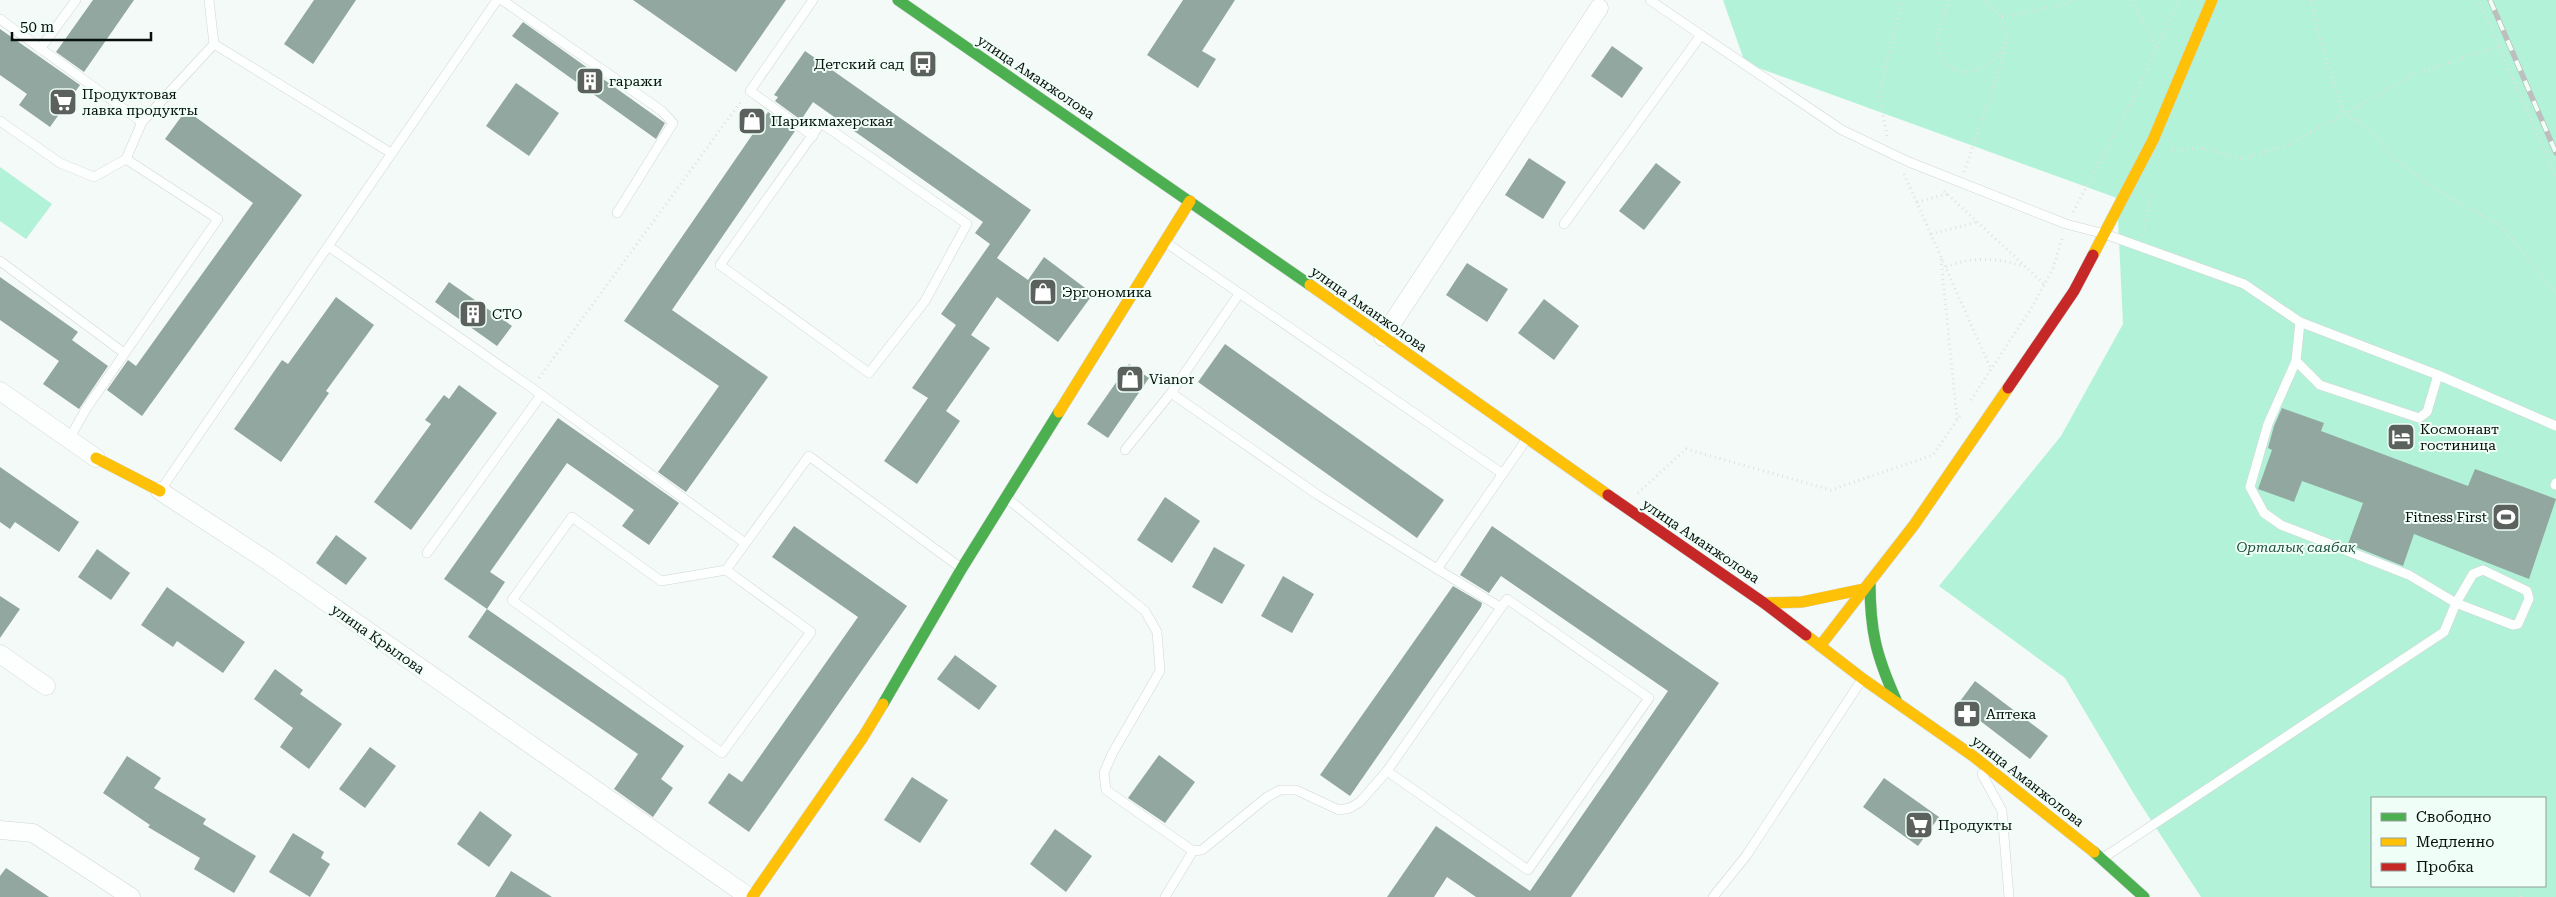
<svg xmlns="http://www.w3.org/2000/svg" width="2556" height="897" viewBox="0 0 2556 897" font-family="'Roboto Serif',serif">
	<rect width="100%" height="100%" fill="#f4faf7"/>
	<g fill="#b2f2d9" fill-rule="evenodd">
		<path d="M1723,0H2556V897H2201L2134,794L2065,678L1939,586L2061,436L2123,324L2117,198L1745,63ZM2372,798H2545V886H2372Z"/>
		<path d="M0,167L52,204L26,239L0,221Z"/>
	</g>
	<g fill="#92a7a0">
		<path d="M93,0H134L84,72L56,52Z"/>
		<path d="M314,0H356L313,64L284,44Z"/>
		<path d="M633,0H786L736,72Z"/>
		<path d="M1183,0H1235L1202,51L1216,59L1198,88L1147,55Z"/>
		<path d="M523,22L665,123L656,139L512,36Z"/>
		<path d="M0,29L80,85L50,127L19,105L27,94L0,75Z"/>
		<path d="M1612,46L1643,68L1622,98L1591,76Z"/>
		<path d="M805,51L1031,210L997,258L1028,280L1044,257L1093,294L1058,342L997,297L971,335L990,348L946,411L960,421L917,484L884,461L928,398L912,388L956,325L941,314L990,244L975,233L983,222L813,102L801,120L775,101L778,97L774,95Z"/>
		<path d="M516,83L559,113L529,156L486,126Z"/>
		<path d="M186,110L302,195L142,416L107,390L128,360L136,366L253,203L165,139Z"/>
		<path d="M768,112L795,131L672,310L768,377L686,492L658,472L719,386L624,321Z"/>
		<path d="M1529,158L1566,182L1543,219L1505,195Z"/>
		<path d="M1656,163L1681,182L1644,230L1619,211Z"/>
		<path d="M1467,263L1508,289L1487,322L1446,295Z"/>
		<path d="M0,277L78,332L72,340L108,366L79,409L43,384L59,361L0,320Z"/>
		<path d="M449,282L512,326L497,346L435,302Z"/>
		<path d="M336,297L374,325L326,391L329,393L281,462L234,429L282,360L288,364Z"/>
		<path d="M1544,299L1579,326L1554,360L1518,333Z"/>
		<path d="M1225,344L1444,500L1417,538L1198,382Z"/>
		<path d="M1129,364L1149,378L1108,438L1087,424Z"/>
		<path d="M459,385L497,413L411,530L374,502L431,424L425,420L444,395L449,399Z"/>
		<path d="M2282,408L2324,423L2321,431L2468,486L2475,469L2556,499L2529,579L2414,534L2403,566L2348,544L2363,503L2302,481L2294,502L2258,489L2272,450L2268,448L2274,426Z"/>
		<path d="M558,418L679,503L649,545L622,526L634,510L567,463L490,572L505,582L487,609L444,579Z"/>
		<path d="M0,467L79,522L59,552L15,522L10,529L0,522Z"/>
		<path d="M1165,497L1200,521L1172,563L1137,540Z"/>
		<path d="M794,526L907,606L749,832L708,803L729,773L742,782L858,617L772,557Z"/>
		<path d="M1492,526L1719,683L1571,897H1476L1447,877L1434,897H1387L1436,826L1530,891L1668,691L1501,576L1489,593L1460,575Z"/>
		<path d="M336,535L367,558L346,585L316,563Z"/>
		<path d="M1214,547L1245,565L1222,604L1192,587Z"/>
		<path d="M97,549L130,573L111,600L78,577Z"/>
		<path d="M1283,576L1314,594L1292,633L1261,616Z"/>
		<path d="M1453,586L1482,603L1481,607L1350,796L1320,775Z"/>
		<path d="M167,587L245,642L223,673L177,641L173,647L141,625Z"/>
		<path d="M0,596L20,609L0,638Z"/>
		<path d="M487,609L684,746L661,779L673,788L653,817L614,789L638,754L468,637Z"/>
		<path d="M955,655L997,686L979,710L937,679Z"/>
		<path d="M275,669L303,690L300,694L342,724L309,769L280,747L293,728L254,699Z"/>
		<path d="M1975,681L2048,736L2030,759L1958,704Z"/>
		<path d="M370,747L396,766L365,808L339,789Z"/>
		<path d="M1159,755L1195,782L1165,823L1128,798Z"/>
		<path d="M127,756L161,778L154,788L206,819L203,824L256,856L234,893L194,869L200,858L148,827L150,825L103,793Z"/>
		<path d="M912,777L948,800L920,843L884,820Z"/>
		<path d="M1884,778L1939,817L1918,846L1863,807Z"/>
		<path d="M480,811L512,835L489,867L457,844Z"/>
		<path d="M1055,829L1092,856L1066,892L1030,864Z"/>
		<path d="M293,833L324,852L321,858L330,864L310,897L269,872Z"/>
		<path d="M6,868L49,897H0V876Z"/>
		<path d="M511,871L552,897H495Z"/>
	</g>
	<g fill="none" stroke-linecap="round" stroke-linejoin="round">
		<defs>
			<g id="lane">
				<path d="M502,0L662,111L673,123L617,213"/>
				<path d="M1650,0L1701,35"/>
				<path d="M0,19L142,122"/>
				<path d="M214,44L391,153"/>
				<path d="M40,49L76,0"/>
				<path d="M0,121L60,163L94,177L126,159"/>
				<path d="M821,123L967,224L925,301L869,373L720,265Z"/>
				<path d="M813,136L750,91L813,0"/>
				<path d="M1564,224L1701,35L1842,130L1909,162L2066,224L2105,234L2244,284L2300,322L2438,375L2556,426"/>
				<path d="M1165,242L1503,474"/>
				<path d="M328,246L532,388L745,543"/>
				<path d="M0,261L124,353"/>
				<path d="M2300,322L2296,361L2320,385L2419,418L2427,412L2438,375"/>
				<path d="M1171,393L1318,495L1437,569"/>
				<path d="M69,439L86,409L218,219L126,159L142,122L214,44L209,0"/>
				<path d="M1125,450L1171,393L1239,294"/>
				<path d="M2555,485L2556,483"/>
				<path d="M160,491L497,0"/>
				<path d="M1008,499L1145,611L1157,632L1160,671L1112,754L1104,773L1106,790L1193,851L1202,850L1267,797L1280,790H1296L1339,810L1350,808L1360,802L1387,771"/>
				<path d="M427,553L541,395"/>
				<path d="M726,570L811,632L722,753L512,600L572,517L661,581L726,570L809,456L961,568"/>
				<path d="M2483,570L2527,591L2529,599L2518,624L2513,625L2456,603L2473,574Z"/>
				<path d="M1507,599L1649,698L1528,870L1387,771Z"/>
				<path d="M1500,607L1437,569L1526,440"/>
				<path d="M1982,774L2002,811L2009,897"/>
				<path d="M2103,858L2444,632L2456,603L2409,575L2281,525L2264,513L2250,487L2268,424L2296,361"/>
				<path d="M1165,897L1193,851"/>
				<path d="M1713,897L1746,856L1861,681"/>
			</g>
			<g id="street">
				<path d="M1383,337L1599,8"/>
				<path d="M0,391L96,458"/>
				<path d="M160,491L269,562L749,897"/>
				<path d="M0,654L46,686"/>
				<path d="M0,830L33,833L131,897"/>
			</g>
			<g id="fast">
				<path d="M898,0L1310,285"/>
				<path d="M1870,582C1870,631 1876,655 1896,700"/>
				<path d="M883,704L962,568L1059,412"/>
				<path d="M2094,852L2144,897"/>
			</g>
			<g id="slow">
				<path d="M2093,255L2153,140L2212,0"/>
				<path d="M1310,285L1608,495"/>
				<path d="M1059,412L1190,201"/>
				<path d="M96,458L160,491"/>
				<path d="M1764,603L1802,602L1864,589"/>
				<path d="M1806,635L1863,679L1973,756L2094,852"/>
				<path d="M1820,646L1914,525L2008,388"/>
				<path d="M752,897L863,737L883,704"/>
			</g>
			<g id="jam">
				<path d="M2008,388L2074,291L2093,255"/>
				<path d="M1608,495L1764,603L1806,635"/>
			</g>
		</defs>
		<use href="#lane" stroke="#d0d7d4" stroke-width="10"/>
		<use href="#street" stroke="#d0d7d4" stroke-width="19"/>
		<use href="#fast" stroke="#d0d7d4" stroke-width="12"/>
		<use href="#slow" stroke="#d0d7d4" stroke-width="12"/>
		<use href="#jam" stroke="#d0d7d4" stroke-width="12"/>
		<g stroke="#e0e1e1" stroke-width="3" stroke-dasharray="1 4" stroke-linecap="butt">
			<path d="M1949,0C1943,18 1935,32 1939,52C1940,58 1947,66 1953,69C1976,77 1991,66 2003,47"/>
			<path d="M2132,0L2156,48"/>
			<path d="M2311,0L2319,36L2344,114L2412,75L2499,46L2478,0"/>
			<path d="M2002,17L2065,4L2071,0"/>
			<path d="M2499,46L2556,177"/>
			<path d="M1887,136L1879,94L1902,0"/>
			<path d="M2172,150L2205,148L2239,159L2286,146L2344,114L2368,127L2391,156L2437,190L2501,226L2556,293"/>
			<path d="M1964,172L2000,68L2007,36L2002,17L1984,0"/>
			<path d="M1904,174L1991,369"/>
			<path d="M1944,191L2044,284"/>
			<path d="M1917,202L1947,194"/>
			<path d="M2073,212L2133,99L2179,0"/>
			<path d="M1931,234L1977,222"/>
			<path d="M2143,236L2150,195"/>
			<path d="M1941,259L1957,419"/>
			<path d="M1946,267C1972,256 1996,258 2023,266"/>
			<path d="M539,378L742,100"/>
			<path d="M1971,400L2034,304L2053,268L2063,236"/>
			<path d="M1638,493L1686,449L1831,490L1933,455L1962,413"/>
			<path d="M2520,886L2521,897"/>
		</g>
		<use href="#lane" stroke="#fdfefe" stroke-width="9"/>
		<use href="#street" stroke="#fdfefe" stroke-width="18"/>
		<use href="#fast" stroke="#4caf50" stroke-width="11"/>
		<use href="#slow" stroke="#ffc107" stroke-width="11"/>
		<use href="#jam" stroke="#c62828" stroke-width="11"/>
		<defs>
			<path id="rail" d="M2490,0L2556,153"/>
		</defs>
		<use href="#rail" stroke="#bdbebe" stroke-width="5.5"/>
		<use href="#rail" stroke="#f0fef8" stroke-width="4" stroke-dasharray="11" stroke-linecap="butt"/>
	</g>
	<defs>
		<symbol id="bus-square" viewBox="-11 -11 22 22"><rect x="-9" y="-9" width="18" height="18" rx="4" fill="#5b625e" stroke="#f0fef8"/><path d="M-5-6H5V4H4V6H2V4H-2V6H-4V4H-5ZM-3.5-4V0h7V-4ZM-3.5 1.2v1.5H-2V1.2ZM2 1.2v1.5H3.5V1.2Z" fill="#fff"/></symbol>
		<symbol id="building-square" viewBox="-11 -11 22 22"><rect x="-9" y="-9" width="18" height="18" rx="4" fill="#5b625e" stroke="#f0fef8"/><path d="M-4-6H4V6H1V3H-1V6H-4ZM-2.5-4.3h1.7v1.8h-1.7ZM.8-4.3h1.7v1.8H.8ZM-2.5-1h1.7V.8h-1.7ZM.8-1h1.7V.8H.8Z" fill="#fff"/></symbol>
		<symbol id="supermarket-square" viewBox="-11 -11 22 22"><rect x="-9" y="-9" width="18" height="18" rx="4" fill="#5b625e" stroke="#f0fef8"/><path d="M-6-5.5h2.5l.6 2H6L4.5 2H-2.5L-4.4-4H-6ZM-1.5 3.2a1.3 1.3 0 1 0 .1 0ZM3 3.2a1.3 1.3 0 1 0 .1 0Z" fill="#fff"/></symbol>
		<symbol id="shop-square" viewBox="-11 -11 22 22"><rect x="-9" y="-9" width="18" height="18" rx="4" fill="#5b625e" stroke="#f0fef8"/><path d="M-5-2.5h2.3a2.7 3.5 0 0 1 5.4 0H5L5.5 6h-11ZM-1.5-2.5h3a1.5 2.3 0 0 0-3 0Z" fill="#fff"/></symbol>
		<symbol id="hotel-square" viewBox="-11 -11 22 22"><rect x="-9" y="-9" width="18" height="18" rx="4" fill="#5b625e" stroke="#f0fef8"/><path d="M-6-4.5h1.5V1H6V5H4.5V3h-9V5H-6ZM-4 0a1.8 1.8 0 1 1 3.6 0ZM.5 0V-2.5h3Q6-2.5 6 0Z" fill="#fff"/></symbol>
		<symbol id="stadium-square" viewBox="-11 -11 22 22"><rect x="-9" y="-9" width="18" height="18" rx="4" fill="#5b625e" stroke="#f0fef8"/><path d="M0-5a6.5 5 0 1 0 0 10a6.5 5 0 1 0 0-10ZM-3.5-1.8h7v3.6h-7Z" fill="#fff"/></symbol>
		<symbol id="pharmacy-square" viewBox="-11 -11 22 22"><rect x="-9" y="-9" width="18" height="18" rx="4" fill="#5b625e" stroke="#f0fef8"/><path d="M-2-6h4v4h4v4h-4v4h-4v-4h-4v-4h4Z" fill="#fff"/></symbol>
	</defs>
	<g fill-rule="evenodd">
		<use href="#bus-square" x="907" y="48" width="32" height="32"/>
		<use href="#building-square" x="574" y="65" width="32" height="32"/>
		<use href="#supermarket-square" x="47" y="86" width="32" height="32"/>
		<use href="#shop-square" x="736" y="105" width="32" height="32"/>
		<use href="#shop-square" x="1027" y="276" width="32" height="32"/>
		<use href="#building-square" x="457" y="298" width="32" height="32"/>
		<use href="#shop-square" x="1114" y="363" width="32" height="32"/>
		<use href="#hotel-square" x="2385" y="421" width="32" height="32"/>
		<use href="#stadium-square" x="2490" y="501" width="32" height="32"/>
		<use href="#pharmacy-square" x="1951" y="698" width="32" height="32"/>
		<use href="#supermarket-square" x="1903" y="809" width="32" height="32"/>
	</g>
	<g text-anchor="middle" dominant-baseline="central" stroke-width="4" stroke-linejoin="round" paint-order="stroke">
		<g font-size="14" fill="#08100c" stroke="#f0fef8" text-anchor="start">
			<text x="904" y="64" text-anchor="end">Детский сад</text>
			<text x="609" y="81">гаражи</text>
			<text x="82" y="94">Продуктовая<tspan x="82" dy="16">лавка продукты</tspan></text>
			<text x="771" y="121">Парикмахерская</text>
			<text x="1062" y="292">Эргономика</text>
			<text x="492" y="314">СТО</text>
			<text x="1149" y="379">Vianor</text>
			<text x="2420" y="429">Космонавт<tspan x="2420" dy="16">гостиница</tspan></text>
			<text x="2487" y="517" text-anchor="end">Fitness First</text>
			<text x="1986" y="714">Аптека</text>
			<text x="1938" y="825">Продукты</text>
		</g>
		<g font-size="14" fill="#08100c" stroke="#f0fef8">
			<text transform="translate(1036 77) rotate(34)">улица Аманжолова</text>
			<text transform="translate(1369 309) rotate(35)">улица Аманжолова</text>
			<text transform="translate(1701 541) rotate(34)">улица Аманжолова</text>
			<text transform="translate(378 639) rotate(35)">улица Крылова</text>
			<text transform="translate(2028 781) rotate(38)">улица Аманжолова</text>
		</g>
		<g font-size="14" font-style="italic" fill="#225240" stroke="#f0fef8">
			<text x="2296" y="547">Орталық саябақ</text>
		</g>
	</g>
	<rect x="2371" y="797" width="175" height="90" fill="#f0fef8" stroke="#939f9a"/>
	<rect x="2381" y="813" width="25" height="8" fill="#4caf50" stroke="#939f9a"/>
	<text x="2416" y="822" font-size="15" fill="#08100c">Свободно</text>
	<rect x="2381" y="838" width="25" height="8" fill="#ffc107" stroke="#939f9a"/>
	<text x="2416" y="847" font-size="15" fill="#08100c">Медленно</text>
	<rect x="2381" y="863" width="25" height="8" fill="#c62828" stroke="#939f9a"/>
	<text x="2416" y="872" font-size="15" fill="#08100c">Пробка</text>
	<path d="M12 32v8h139v-8" fill="none" stroke="#08100c" stroke-width="2.5"/>
	<text x="20" y="32" font-size="15" fill="#08100c" stroke="#f0fef8" stroke-width="4" paint-order="stroke">50 m</text>
</svg>
